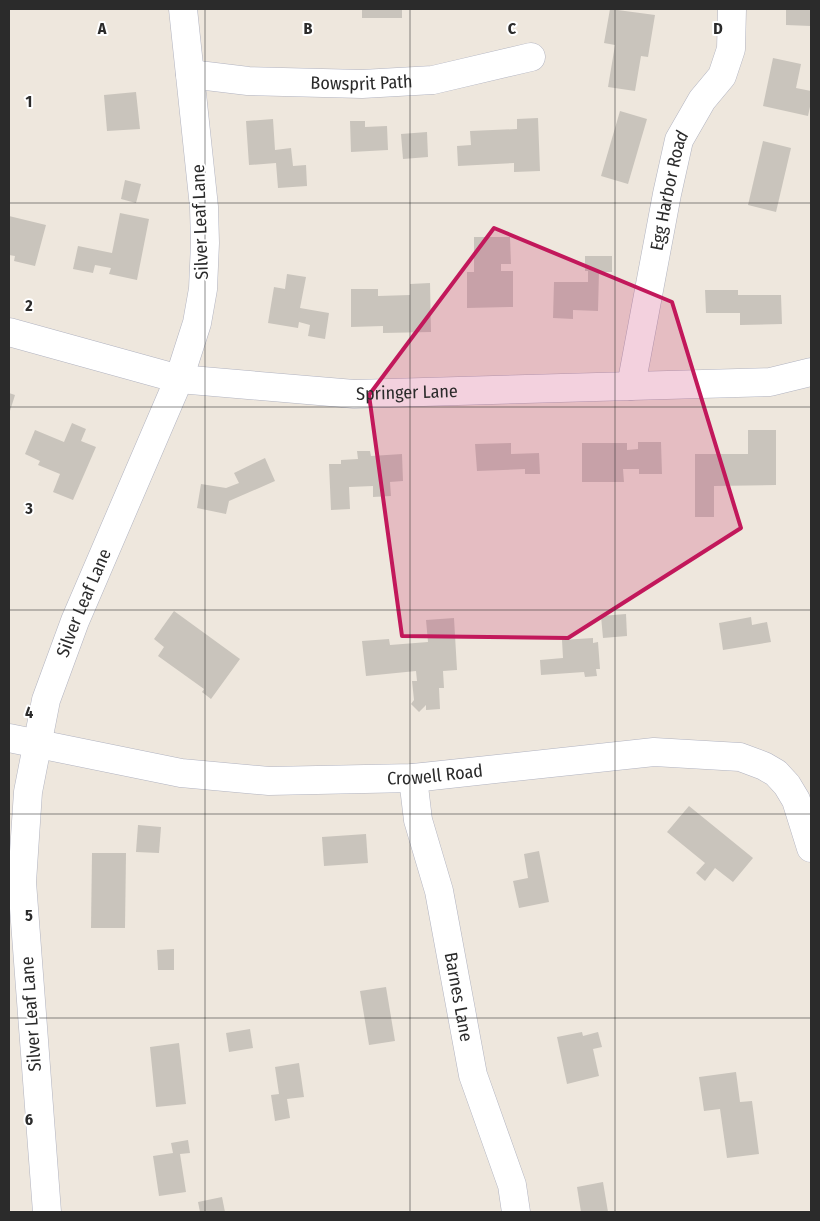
<svg xmlns="http://www.w3.org/2000/svg" width="820" height="1221" viewBox="0 0 820 1221" font-family="'Fira Sans Condensed',sans-serif">
	<rect width="100%" height="100%" fill="#eee7dd"/>
	<g fill="#c9c4bc">
		<rect x="362" y="9" width="40" height="9"/>
		<path d="M610,9L655,15L648,57L641,56L635,91L608,87L615,45L604,43Z"/>
		<path d="M786,9H811V26L786,25Z"/>
		<path d="M773,58L801,64L796,88L811,91V102L808,116L763,106Z"/>
		<path d="M136,92L140,129L107,131L104,95Z"/>
		<path d="M620,111L647,119L628,184L601,176Z"/>
		<path d="M538,118L540,171L514,172V163L458,166L457,146L471,145L470,131L517,129V119Z"/>
		<path d="M273,119L275,150L291,148L293,166L306,165L307,186L278,188L276,163L249,165L246,121Z"/>
		<path d="M350,121H365V127L387,126L388,150L351,152Z"/>
		<path d="M427,132L428,157L403,159L401,134Z"/>
		<path d="M763,141L791,148L776,212L748,205Z"/>
		<path d="M125,180L141,184L136,203L121,199Z"/>
		<path d="M120,213L149,219L137,280L109,274L111,268L95,265L93,273L73,269L78,246L112,253Z"/>
		<path d="M9,216L46,225L35,266L14,261L15,256L9,255Z"/>
		<path d="M474,237H510L511,264H501V271H513V307L467,308V272H474Z"/>
		<path d="M585,256H612V272H599L598,311L573,310V319L553,318L554,282H588V271H585Z"/>
		<path d="M287,274L306,277L300,308L329,313L325,339L308,336L310,325L299,322L298,328L268,323L274,287L285,289Z"/>
		<path d="M430,283L431,332L383,333V326L351,327V289H378V296L410,295V284Z"/>
		<path d="M705,290H738V295H781L782,324L740,325V313H706Z"/>
		<path d="M9,393L15,395L9,414Z"/>
		<path d="M72,423L86,429L81,441L96,447L73,500L53,492L60,474L38,465L40,461L25,454L35,430L64,442Z"/>
		<path d="M748,430H776V485L714,486V517H695V454H748Z"/>
		<path d="M638,442H661L662,474H639V469H623L624,482H582V443H627V450L638,449Z"/>
		<path d="M511,443V454L539,453L540,474H525V469L477,471L475,444Z"/>
		<path d="M357,451H370L371,456L402,454L403,481L390,482L391,496L373,497V486L349,487L350,509L331,510L329,464H341V460L358,459Z"/>
		<path d="M265,458L275,481L229,501L226,514L197,508L201,484L226,488L239,483L234,473Z"/>
		<path d="M174,611L240,659L211,699L202,692L204,689L158,656L164,647L154,639Z"/>
		<path d="M626,614L627,636L603,638L601,616Z"/>
		<path d="M751,617L752,625L767,622L771,642L723,650L719,623Z"/>
		<path d="M454,618L457,670L443,671L444,688H439L440,709L426,710V705L419,712L411,704L414,700L412,681H417L416,671L366,676L362,641L389,639L390,645L428,642L426,620Z"/>
		<path d="M593,638V643L598,642L600,669H596L597,676L585,677L584,672L541,675L540,660L563,658L562,640Z"/>
		<path d="M689,806L753,858L733,882L715,868L705,881L696,873L705,863L667,832Z"/>
		<path d="M138,825L161,827L159,853L136,852Z"/>
		<path d="M366,834L368,863L324,866L322,837Z"/>
		<path d="M539,851L549,902L519,908L513,881L528,878L524,854Z"/>
		<path d="M92,853H126L125,928H91Z"/>
		<path d="M174,949V970H158L157,950Z"/>
		<path d="M386,987L395,1041L369,1045L360,991Z"/>
		<path d="M250,1029L253,1048L229,1052L226,1033Z"/>
		<path d="M582,1032L583,1036L598,1032L602,1047L593,1049L599,1076L567,1084L557,1037Z"/>
		<path d="M179,1043L186,1104L156,1107L150,1047Z"/>
		<path d="M299,1063L304,1097L287,1099L290,1118L275,1121L271,1095L279,1094L275,1067Z"/>
		<path d="M736,1072L740,1102L752,1101L759,1154L727,1158L720,1109L704,1111L699,1077Z"/>
		<path d="M188,1140L190,1153L180,1154L186,1192L159,1196L153,1156L173,1153L171,1143Z"/>
		<path d="M603,1182L608,1212H581L577,1187Z"/>
		<path d="M222,1197L225,1212H200L198,1202Z"/>
	</g>
	<g fill="none" stroke-linecap="round" stroke-linejoin="round">
		<defs>
			<g id="street">
				<path id="s1" d="M190,74L248,81L362,84L433,80L531,57"/>
				<path id="s2" d="M9,332L179,379L354,394L770,382L811,372"/>
				<path id="s3" d="M631,386L667,194L679,140L702,100L722,76L731,49L732,9"/>
				<path id="s4" d="M9,738L181,773L269,781L413,778L654,752L740,757L764,766L776,773L787,785L796,800L811,848"/>
				<path id="s5" d="M413,778L418,820L439,891L473,1075L512,1185L516,1212"/>
			</g>
			<g id="secondary">
				<path id="s6" d="M47,1212L22,882L28,792L46,700L75,621L179,379L197,323L203,289L205,243L204,207L183,9"/>
			</g>
		</defs>
		<use href="#street" stroke="#b1b3c0" stroke-width="29"/>
		<use href="#secondary" stroke="#b1b3c0" stroke-width="29"/>
		<use href="#street" stroke="#fff" stroke-width="28"/>
		<use href="#secondary" stroke="#fff" stroke-width="28"/>
	</g>
	<path fill="#c2185b" fill-opacity="0.2" stroke="#c2185b" stroke-width="4" stroke-linejoin="round" d="M494,228L672,302L741,528L568,638L402,636L369,395Z"/>
	<path fill="none" stroke="#2b2b2b" stroke-width="1" stroke-opacity="0.55" d="M205,9V1212M410,9V1212M615,9V1212M9,203H811M9,407H811M9,610H811M9,814H811M9,1018H811"/>
	<g text-anchor="middle" dominant-baseline="central" stroke-width="4" stroke-linejoin="round" paint-order="stroke">
		<g font-size="18" fill="#2b2b2b" stroke="#fff">
			<text stroke="none"><textPath href="#s1" startOffset="172">Bowsprit Path</textPath></text>
			<text stroke="none"><textPath href="#s3" startOffset="199">Egg Harbor Road</textPath></text>
			<text transform="translate(200 222) rotate(-92)">Silver Leaf Lane</text>
			<text stroke="none"><textPath href="#s2" startOffset="405">Springer Lane</textPath></text>
			<text stroke="none"><textPath href="#s6" startOffset="619">Silver Leaf Lane</textPath></text>
			<text stroke="none"><textPath href="#s4" startOffset="430">Crowell Road</textPath></text>
			<text stroke="none"><textPath href="#s5" startOffset="224">Barnes Lane</textPath></text>
			<text transform="translate(31 1014) rotate(-94)">Silver Leaf Lane</text>
		</g>
	</g>
	<g font-size="16" text-anchor="middle" font-weight="bold" fill="#2b2b2b" stroke="#fff" stroke-width="4" stroke-linejoin="round" paint-order="stroke">
		<text x="102" y="34">A</text>
		<text x="308" y="34">B</text>
		<text x="512" y="34">C</text>
		<text x="718" y="34">D</text>
		<text x="29" y="107">1</text>
		<text x="29" y="311">2</text>
		<text x="29" y="514">3</text>
		<text x="29" y="718">4</text>
		<text x="29" y="921">5</text>
		<text x="29" y="1125">6</text>
	</g>
	<rect width="820" height="1221" fill="none" stroke="#2b2b2b" stroke-width="20"/>
</svg>
